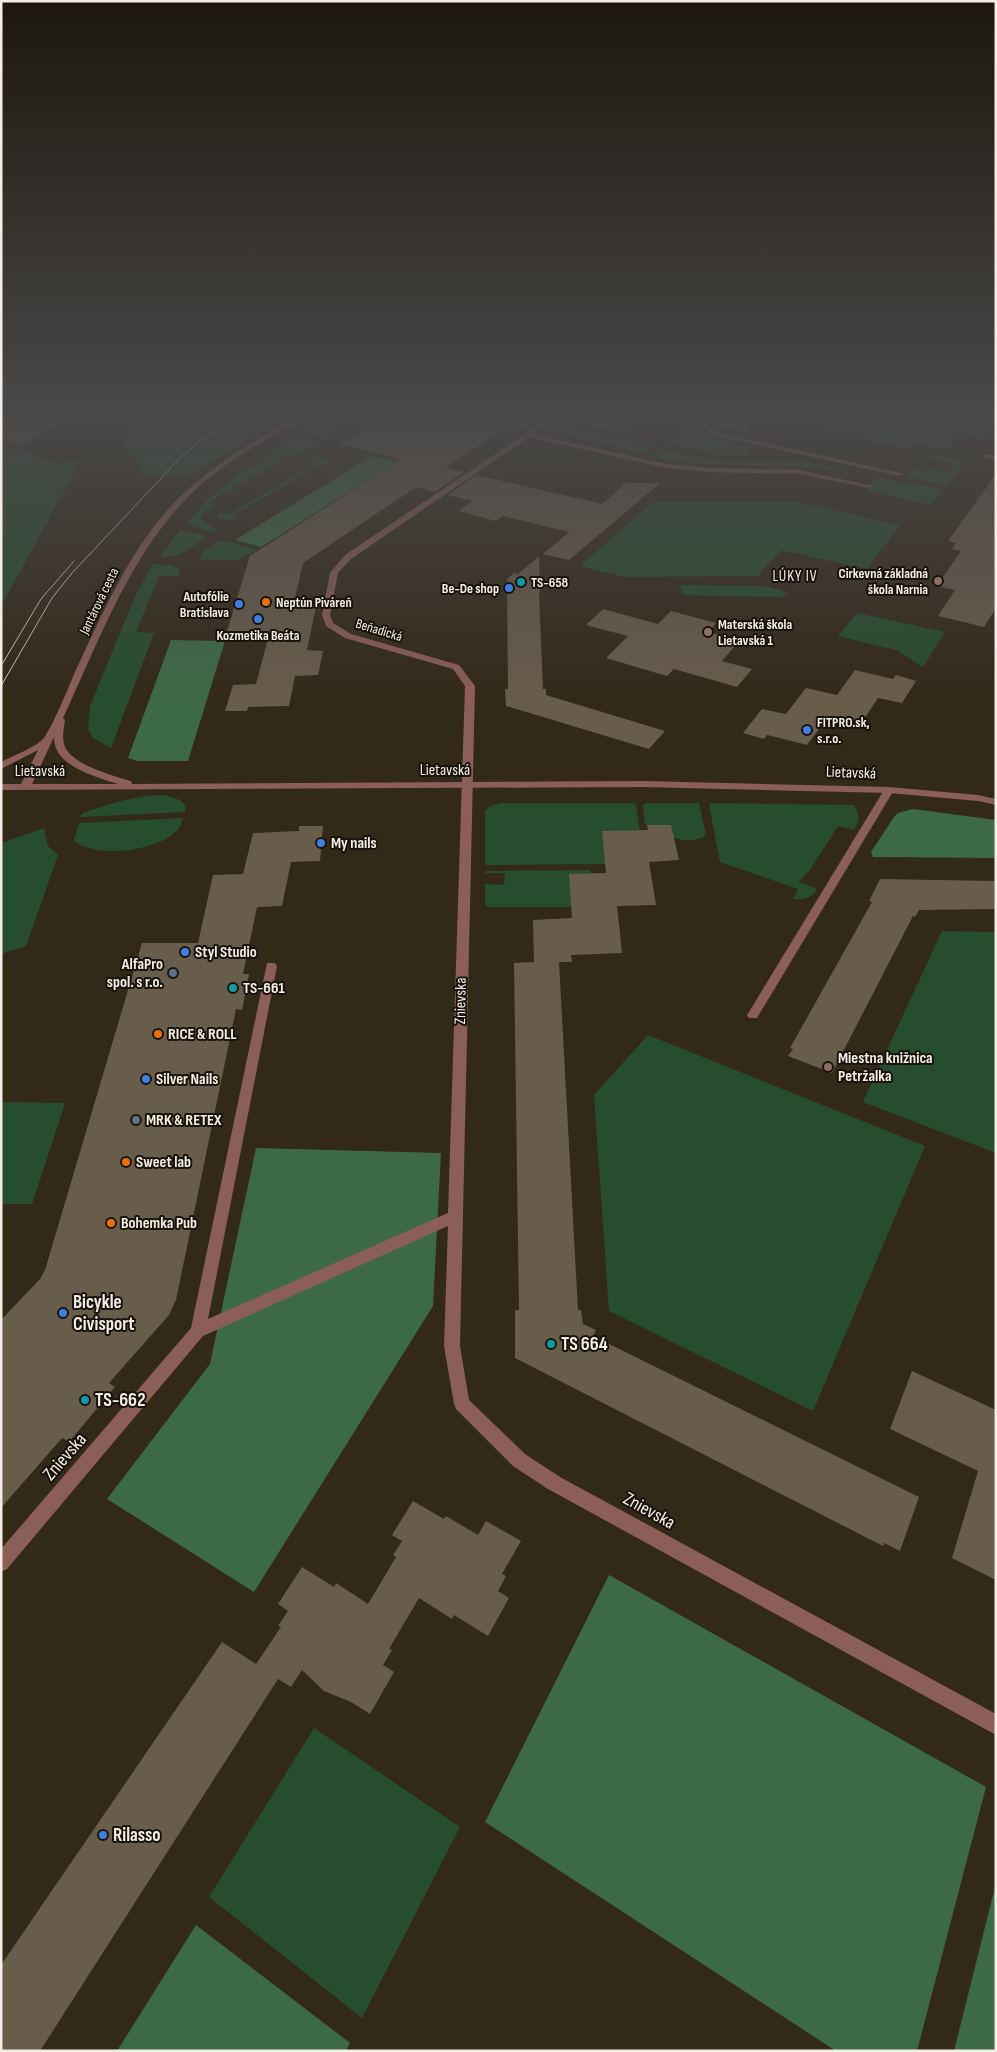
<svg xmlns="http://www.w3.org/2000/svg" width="997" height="2052" viewBox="0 0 997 2052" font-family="'Sofia Sans Condensed',sans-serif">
	<rect width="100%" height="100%" fill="#332919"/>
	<g fill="#274d2f">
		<path d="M137,410H294L188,477L143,474L140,465L121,439L130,434L123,430L132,429Z"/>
		<path d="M340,410H377L355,422L337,418L335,413Z"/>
		<path d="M837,410H996V424L984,439Z"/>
		<path d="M841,414L958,437L947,450L911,444L908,448L862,439L865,436L826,428Z"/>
		<path d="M550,425L655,447L646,454L543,429Z"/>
		<path d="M310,427L331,428L338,432L325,439L299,433Z"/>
		<path d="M689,427L745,446L751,452L747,456H721L667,443Z"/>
		<path d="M292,437L318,443L298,455L292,454L261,458Z"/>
		<path d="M1,446L36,453L30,456L63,463L69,460L80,462L1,606Z"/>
		<path d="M660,449L720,461H802L839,469L836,471C777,459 715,471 656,458L653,460L648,459Z"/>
		<path d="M921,453L962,461L964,463L947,484L906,477L915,466L947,472L954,464L918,456Z"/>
		<path d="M287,457L208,503L215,506L203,514L201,519L207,524L219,530L213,533L187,524L207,500L247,468L252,467L263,460Z"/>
		<path d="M323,458L331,462L329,466L321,464L232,516L236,518L231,521L217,517L219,513L228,515L316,463L308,460Z"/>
		<path d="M878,477L939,489L942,492L932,504H926L866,491Z"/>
		<path d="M653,502H796L900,525L867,569L781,550L758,576L623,577L580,566Z"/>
		<path d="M180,530L207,536C189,549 182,557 159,557Z"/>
		<path d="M221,540L258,550L237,560H200L203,551Z"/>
		<path d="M153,564L170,565L180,569L178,576H159L136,632L154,633L111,748L93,738L88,730L90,706L136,594Z"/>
		<path d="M678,585L765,586L787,592L782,597L684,595Z"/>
		<path d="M857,613L945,632L923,667L896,650L838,636Z"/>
		<path d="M164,795L180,800L186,806L185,812L81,817V814C108,804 135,795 164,795Z"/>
		<path d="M501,803H633L636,805L640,833L636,830L625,831L615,864L488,865L485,863V812L490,806Z"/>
		<path d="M646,803H699L706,835C687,848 664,834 647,825L645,824L643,805Z"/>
		<path d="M711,803L854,805C860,815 860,820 854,830L838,826L808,873H806L799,882L817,889C811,899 804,900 793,899L798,889L720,862L709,804Z"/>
		<path d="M183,818C182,821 181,826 179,828C162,851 94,860 74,840L79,823Z"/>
		<path d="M44,828L48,846L58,855L26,946L1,954V843Z"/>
		<path d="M590,870L591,874L581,907H488L485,905V884L504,885L505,873H485L486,871Z"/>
		<path d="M942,931L996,932V1153L863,1102Z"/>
		<path d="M648,1035L925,1146L813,1411L609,1311L594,1095Z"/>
		<path d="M1,1102L65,1103L32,1204H1Z"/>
		<path d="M314,1728L460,1827L362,2018L209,1897Z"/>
	</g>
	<g fill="#3d6a46">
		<path d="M372,456L396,462L261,547L235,540Z"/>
		<path d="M171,640L225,641L188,761H137L128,758Z"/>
		<path d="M913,809L996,820V858L873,857L871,852L894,817L898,813Z"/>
		<path d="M256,1148L441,1153L433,1306L254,1592L107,1499L210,1364Z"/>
		<path d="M609,1575L986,1787L917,2051H836L485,1822Z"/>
		<path d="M996,1883V2051H954Z"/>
		<path d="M196,1925L350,2043L346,2051H117Z"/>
	</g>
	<g fill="#685c4b">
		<path d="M20,410H86L23,444L1,439V420Z"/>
		<path d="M397,410H550L517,433L502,430L445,468L464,472L435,492L416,487L303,563L294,602H317L307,650L323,651L318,675L295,676L289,706L248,707L247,711H225L233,685L256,684L270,631H227L250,556L401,459L339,444Z"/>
		<path d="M612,410H653L623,434L589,427Z"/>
		<path d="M700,410H743L751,433L712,425L705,419Z"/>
		<path d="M996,474V608L984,627L938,616L955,590L937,586L961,551L952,549L956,543L948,541Z"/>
		<path d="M477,475L602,504L626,483H660L569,560L543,554L569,532L503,516L496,521L459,511L473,501L447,495Z"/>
		<path d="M539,556L540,593H539L543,689H546V695L665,731L649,749L506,706L505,689H508L507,579L514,573L518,574Z"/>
		<path d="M603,609L658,624L671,611L716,623L709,632L740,640L722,661L752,669L737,687L674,669L667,676L606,658L628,636L586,625Z"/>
		<path d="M855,670L893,679L896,675L916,681L902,703L878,698L860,725L828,717L807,745L767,735L764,739L743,733L762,709L786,714L806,688L837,695Z"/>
		<path d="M647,825H671L679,860L649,862L656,905L617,906L622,953L571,955L572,962H559L578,1310H581L583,1324L596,1330L593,1336L919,1497L900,1551L884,1543L883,1546L515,1358V1310H519L514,963L534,962L533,920L572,918L569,874L606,873L602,831L648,830Z"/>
		<path d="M299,826H323L320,861L291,862L282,906L257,907L243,974H249L242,1010L236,1009L176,1300L169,1315L109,1383L115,1387L69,1442L62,1438L1,1508V1320L40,1279L45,1270L142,943H198L213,875L243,874L253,833L299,831Z"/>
		<path d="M880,879L996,881V909L919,910L915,917L913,916L832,1073L788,1056L793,1049L790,1048L872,902L869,901Z"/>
		<path d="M912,1371L996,1410V1580L952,1558L978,1471L890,1429Z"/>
		<path d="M413,1501L444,1519L446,1516L478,1535L486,1521L521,1541L502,1574L506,1576L498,1591L509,1598L488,1636L454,1615L452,1619L419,1598L389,1649L392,1650L383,1665L394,1672L370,1714L351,1702L324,1691L302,1670L291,1687L278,1679L40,2051H1V1965L222,1642L256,1664L281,1627L278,1626L288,1611L278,1604L302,1567L334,1587L336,1583L368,1604L396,1557L393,1555L402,1541L392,1535Z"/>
	</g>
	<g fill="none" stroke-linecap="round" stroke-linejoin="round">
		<path stroke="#504637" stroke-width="8" stroke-dasharray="8 4" stroke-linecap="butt" d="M550,419L561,410"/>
		<g fill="#8c5e58" fill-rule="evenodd">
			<path d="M692,410H698C703,425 716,431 730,435L904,474L900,476L726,438C710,433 697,427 692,410Z"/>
			<path d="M550,417L553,419L552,420L533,434L666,464L710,468L799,470L873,486L869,488L799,474L710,472L666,468L529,437L351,559L338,573L330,615L333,623L351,634L459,665L475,686L460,1346L469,1400L525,1454L560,1477L996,1714V1735L548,1489L513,1466L456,1409L454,1404L444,1346L448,1226L203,1336L7,1569L1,1572V1549L191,1328L267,963H275L277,966L208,1319L448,1213L465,686L453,669L345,638L326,626L322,615L330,573L345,555Z"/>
			<path d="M984,454L996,456V460L982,457V455Z"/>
			<path d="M889,787L894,790L757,1018H749L747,1015L749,1012L884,790Z"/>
		</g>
		<path fill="#8c5e58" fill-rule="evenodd" d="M309,410H317C306,419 293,425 281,431C257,445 232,459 210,477C135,538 103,633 63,718L65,720C64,727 62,736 64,744C69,764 113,776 131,781L132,784L643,781L889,787L978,795L996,799V805L978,801L889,793L643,787L1,790V784H21L38,750L1,769V762C11,757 38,746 44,738C56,719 66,693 75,672C98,623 120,572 152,529C193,474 250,443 309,410ZM54,737C53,766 96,777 118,784H32Z"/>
		<g stroke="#d2cbc0" stroke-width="1">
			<path d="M1,666L41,599L74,561"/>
			<path d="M1,686L52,598L72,573L182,456L204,438L254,410"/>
		</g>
	</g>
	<linearGradient id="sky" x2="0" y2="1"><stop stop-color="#1c170e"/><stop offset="0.59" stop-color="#4a4949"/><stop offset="1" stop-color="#4a4949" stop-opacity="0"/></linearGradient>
	<rect width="997" height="698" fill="url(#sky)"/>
	<g fill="#8d6e63" stroke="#17130c" stroke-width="2">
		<circle cx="938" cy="581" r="5"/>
		<circle cx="708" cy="632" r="5"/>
		<circle cx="828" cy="1067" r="5"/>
	</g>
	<g fill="#0f9aa8" stroke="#17130c" stroke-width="2">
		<circle cx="521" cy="582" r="5"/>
		<circle cx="233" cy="988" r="5"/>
		<circle cx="551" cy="1344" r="5"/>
		<circle cx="85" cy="1400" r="5"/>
	</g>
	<g fill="#3f7fe0" stroke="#17130c" stroke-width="2">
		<circle cx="509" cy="588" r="5"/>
		<circle cx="239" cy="604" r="5"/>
		<circle cx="258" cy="619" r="5"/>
		<circle cx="807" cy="730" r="5"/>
		<circle cx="321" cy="843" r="5"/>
		<circle cx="185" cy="952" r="5"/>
		<circle cx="146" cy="1079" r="5"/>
		<circle cx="63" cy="1313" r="5"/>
		<circle cx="103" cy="1835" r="5"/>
	</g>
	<g fill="#e8710a" stroke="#17130c" stroke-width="2">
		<circle cx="266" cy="602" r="5"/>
		<circle cx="158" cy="1034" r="5"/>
		<circle cx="126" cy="1162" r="5"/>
		<circle cx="111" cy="1223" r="5"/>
	</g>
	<g fill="#5c6f8a" stroke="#17130c" stroke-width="2">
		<circle cx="173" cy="973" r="5"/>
		<circle cx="136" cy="1120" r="5"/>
	</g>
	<g text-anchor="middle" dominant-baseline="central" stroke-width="4" stroke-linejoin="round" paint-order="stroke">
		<g font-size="14" font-weight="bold" fill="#f4ede3" stroke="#17130c" text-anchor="start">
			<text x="928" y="573" text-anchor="end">Cirkevná základná<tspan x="928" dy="16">škola Narnia</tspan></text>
			<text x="531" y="582">TS-658</text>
			<text x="499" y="588" text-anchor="end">Be-De shop</text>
			<text x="229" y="596" text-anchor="end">Autofólie<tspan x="229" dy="16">Bratislava</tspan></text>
			<text x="276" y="602">Neptún Piváreň</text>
			<text x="718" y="624">Materská škola<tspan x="718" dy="16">Lietavská 1</tspan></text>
			<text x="258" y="635" text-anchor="middle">Kozmetika Beáta</text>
			<text x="817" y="722">FITPRO.sk,<tspan x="817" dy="16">s.r.o.</tspan></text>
		</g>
		<g font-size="14" fill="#f4ede3" stroke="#17130c">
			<text transform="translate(99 601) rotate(-64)">Jantárová cesta</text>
			<text transform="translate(379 630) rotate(17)">Beňadická</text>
		</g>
		<g font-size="15" letter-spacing="1" fill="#f4ede3" stroke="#17130c">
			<text x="795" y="576">LÚKY IV</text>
		</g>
		<g font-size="16" fill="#f4ede3" stroke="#17130c">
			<text x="445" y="770">Lietavská</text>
			<text x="40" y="771">Lietavská</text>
			<text transform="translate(851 773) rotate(2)">Lietavská</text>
			<text transform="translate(461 1001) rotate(-89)">Znievska</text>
		</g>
		<g font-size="16" font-weight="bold" fill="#f4ede3" stroke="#17130c" text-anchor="start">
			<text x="331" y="843">My nails</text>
			<text x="195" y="952">Styl Studio</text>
			<text x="163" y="964" text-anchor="end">AlfaPro<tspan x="163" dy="18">spol. s r.o.</tspan></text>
			<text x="243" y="988">TS-661</text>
			<text x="168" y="1034">RICE &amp; ROLL</text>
			<text x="838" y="1058">Miestna knižnica<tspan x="838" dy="18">Petržalka</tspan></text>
			<text x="156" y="1079">Silver Nails</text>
			<text x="146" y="1120">MRK &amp; RETEX</text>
			<text x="136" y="1162">Sweet lab</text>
			<text x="121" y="1223">Bohemka Pub</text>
		</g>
		<g font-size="19" font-weight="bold" fill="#f4ede3" stroke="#17130c" text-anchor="start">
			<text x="73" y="1302">Bicykle<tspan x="73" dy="22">Civisport</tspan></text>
			<text x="561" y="1344">TS 664</text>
			<text x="95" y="1400">TS-662</text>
			<text x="113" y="1835">Rilasso</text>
		</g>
		<g font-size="19" fill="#f4ede3" stroke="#17130c">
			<text transform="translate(65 1457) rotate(-49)">Znievska</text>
			<text transform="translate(649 1511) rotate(29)">Znievska</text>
		</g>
	</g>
	<rect width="997" height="2052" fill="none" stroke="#f4ede3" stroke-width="5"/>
</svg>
